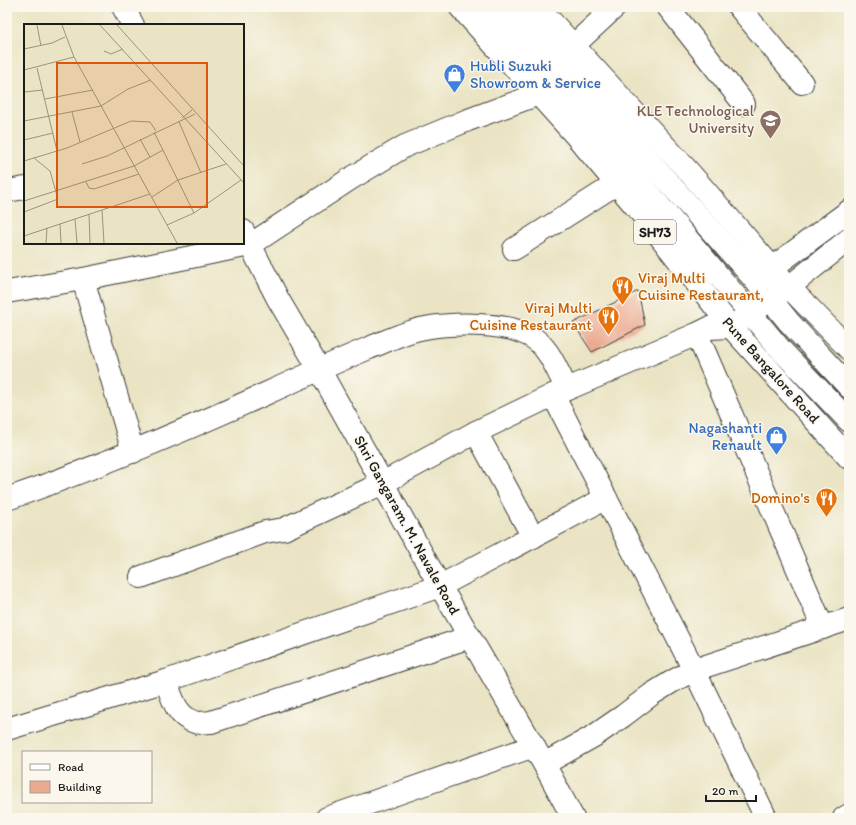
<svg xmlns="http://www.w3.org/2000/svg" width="856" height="825" viewBox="0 0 856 825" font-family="Itim,sans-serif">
	<rect width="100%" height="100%" fill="#fbf7ec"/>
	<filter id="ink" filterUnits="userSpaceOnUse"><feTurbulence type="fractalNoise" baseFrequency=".025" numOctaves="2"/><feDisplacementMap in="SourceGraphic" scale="8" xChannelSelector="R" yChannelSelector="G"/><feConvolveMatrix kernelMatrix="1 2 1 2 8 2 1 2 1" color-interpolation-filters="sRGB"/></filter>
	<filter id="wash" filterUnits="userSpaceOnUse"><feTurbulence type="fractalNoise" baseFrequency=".012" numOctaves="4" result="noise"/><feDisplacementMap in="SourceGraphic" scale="16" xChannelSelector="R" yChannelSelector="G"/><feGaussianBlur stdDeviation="0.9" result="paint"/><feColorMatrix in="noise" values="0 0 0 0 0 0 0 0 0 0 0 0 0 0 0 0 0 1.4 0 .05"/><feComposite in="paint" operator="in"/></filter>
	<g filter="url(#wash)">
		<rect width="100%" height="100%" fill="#eae4c4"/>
		<g id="blocks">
			<path fill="#eba990" d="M638,291L645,325L592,352L573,323Z"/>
		</g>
	</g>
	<g filter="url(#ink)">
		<use href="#blocks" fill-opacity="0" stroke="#3b3a35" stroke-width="1"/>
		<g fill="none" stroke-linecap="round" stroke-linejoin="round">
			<defs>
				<g id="minor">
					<path d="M486,7L568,97L782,351L849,421"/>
					<path d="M513,7L755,280L789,322L849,387"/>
					<path d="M668,7L744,104"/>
					<path d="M739,7L802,83"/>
					<path d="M573,46L615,7"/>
					<path d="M7,191L25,188"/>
					<path d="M514,249L616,184"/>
					<path d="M83,279L133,452"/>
					<path d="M757,279L849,211"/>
					<path d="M7,292L83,279L250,245L350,179L405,146L468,120L539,94"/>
					<path d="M697,334L823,628"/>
					<path d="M553,395L694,670L766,818"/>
					<path d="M476,432L533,537"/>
					<path d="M7,499C94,469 179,433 263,395C298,379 333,363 369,348C387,341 406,331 425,328C452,323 506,322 530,336C549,346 557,371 567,389"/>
					<path d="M141,577L265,532L284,529L383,483L476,432L553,395L697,334L709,328L731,327L789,287L849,239"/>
					<path d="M166,681C172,697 176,717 195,722C200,724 206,722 211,722L470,637"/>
					<path d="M7,729L166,681L440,586L606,498"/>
					<path d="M544,764L594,736L623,716L652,694L673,681L694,670L849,619"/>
					<path d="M327,818L534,746"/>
					<path d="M844,818L849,815"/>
				</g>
				<g id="major">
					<path d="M123,7L133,25"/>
					<path d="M460,7L576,136L647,220L731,327L849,458"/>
					<path d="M538,7L689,172L789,287L849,349"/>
					<path d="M243,231L278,299L319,369L440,586L544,764L573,818"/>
				</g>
			</defs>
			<use href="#minor" stroke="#3b3a35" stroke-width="24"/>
			<use href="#major" stroke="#3b3a35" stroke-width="24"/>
			<use href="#minor" stroke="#fff" stroke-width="22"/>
			<use href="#major" stroke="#fff" stroke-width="22"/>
		</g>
	</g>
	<defs>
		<symbol id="shop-pin" viewBox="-11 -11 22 30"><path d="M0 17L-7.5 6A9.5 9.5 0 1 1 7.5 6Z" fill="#3f7fe0" stroke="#fbf7ec"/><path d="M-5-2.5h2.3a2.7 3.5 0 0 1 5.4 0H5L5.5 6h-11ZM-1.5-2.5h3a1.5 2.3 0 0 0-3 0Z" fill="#fff"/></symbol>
		<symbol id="university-pin" viewBox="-11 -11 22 30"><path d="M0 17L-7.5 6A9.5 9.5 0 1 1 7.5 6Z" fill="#8d6e63" stroke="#fbf7ec"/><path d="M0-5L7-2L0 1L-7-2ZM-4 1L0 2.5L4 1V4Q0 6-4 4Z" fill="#fff"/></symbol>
		<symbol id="restaurant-pin" viewBox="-11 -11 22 30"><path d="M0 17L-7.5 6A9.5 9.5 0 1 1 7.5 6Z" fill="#e8710a" stroke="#fbf7ec"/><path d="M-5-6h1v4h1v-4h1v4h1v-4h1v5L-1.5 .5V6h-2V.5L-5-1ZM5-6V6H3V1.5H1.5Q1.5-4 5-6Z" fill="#fff"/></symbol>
	</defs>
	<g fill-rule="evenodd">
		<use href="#shop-pin" x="442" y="62" width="25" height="34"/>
		<use href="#university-pin" x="758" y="108" width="25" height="34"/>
		<use href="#restaurant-pin" x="610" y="274" width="25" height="34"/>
		<use href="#restaurant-pin" x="596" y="304" width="25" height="34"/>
		<use href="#shop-pin" x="764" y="424" width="25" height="34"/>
		<use href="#restaurant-pin" x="814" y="486" width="25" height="34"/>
	</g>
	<g text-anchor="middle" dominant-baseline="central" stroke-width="3" stroke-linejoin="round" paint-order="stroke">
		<rect fill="#fbf7ec" stroke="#5f5e5a" stroke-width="1" x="634" y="220" width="42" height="24" rx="3"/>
		<g font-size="14" font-weight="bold" fill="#1c1c1c">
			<text x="655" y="232">SH73</text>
		</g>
		<g font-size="15" fill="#366cbe" stroke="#fbf7ec" text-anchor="start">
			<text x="470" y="66">Hubli Suzuki<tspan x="470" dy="17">Showroom &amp; Service</tspan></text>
			<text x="762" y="428" text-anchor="end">Nagashanti<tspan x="762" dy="17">Renault</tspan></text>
		</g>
		<g font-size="15" fill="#785e54" stroke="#fbf7ec" text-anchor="end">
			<text x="754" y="111">KLE Technological<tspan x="754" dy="17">University</tspan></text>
		</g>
		<g font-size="15" fill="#c56008" stroke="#fbf7ec" text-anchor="end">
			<text x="638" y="278" text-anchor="start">Viraj Multi<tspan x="638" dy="17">Cuisine Restaurant,</tspan></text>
			<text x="592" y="308">Viraj Multi<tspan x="592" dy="17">Cuisine Restaurant</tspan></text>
			<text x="810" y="498">Domino's</text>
		</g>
		<g font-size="15" fill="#1c1c1c" stroke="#fbf7ec">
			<text transform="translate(771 370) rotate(48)">Pune Bangalore Road</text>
			<text transform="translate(407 525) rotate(61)">Shri Gangaram. M. Navale Road</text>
		</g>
	</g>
	<g transform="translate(24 24)">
		<rect width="220" height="220" fill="#eae4c4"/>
		<path fill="none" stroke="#989481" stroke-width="1" d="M13,1L17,22M38,1L50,33L153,219M76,1L220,159M93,1L220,142M0,25L28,19L41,13M80,27L87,30L99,25M13,44L33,127M0,46L50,33M0,68L19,66M21,75L69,66M48,88L56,118M158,94L168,86M0,97L77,82L104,65L127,56M155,98L177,149M130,108L170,189M116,115L126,133M0,116L29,109M0,137L43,124L107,97L126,98L132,107M58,140L83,132L171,90M62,158L65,164L70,165L115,150M128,173L154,156L202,140M0,177L110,142L139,126M78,186L80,219M0,188L34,175L26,147L10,134M65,190L66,219M51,195L53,219M36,200L37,219M143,201L170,189L217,156M0,212L126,170M22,219L23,204"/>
		<path fill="#de560d" fill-opacity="0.15" stroke="#de560d" stroke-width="2" d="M33,39H183V183H33Z"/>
		<rect width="220" height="220" fill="none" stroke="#1c1c1c" stroke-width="2"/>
	</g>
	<rect width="856" height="825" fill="none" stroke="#fbf7ec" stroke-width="24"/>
	<rect x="22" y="751" width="130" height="52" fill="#fbf7ec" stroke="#a29f99"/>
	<rect x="30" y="764" width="20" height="6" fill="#ffffff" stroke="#a29f99"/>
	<text x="58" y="771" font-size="12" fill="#1c1c1c">Road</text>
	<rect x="30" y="781" width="20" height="12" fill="#eba990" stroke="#a29f99"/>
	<text x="58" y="791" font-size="12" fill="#1c1c1c">Building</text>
	<path d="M706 795v6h50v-6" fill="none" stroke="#1c1c1c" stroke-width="2"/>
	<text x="712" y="795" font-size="12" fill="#1c1c1c" stroke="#fbf7ec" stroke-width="3" paint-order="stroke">20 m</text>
</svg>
